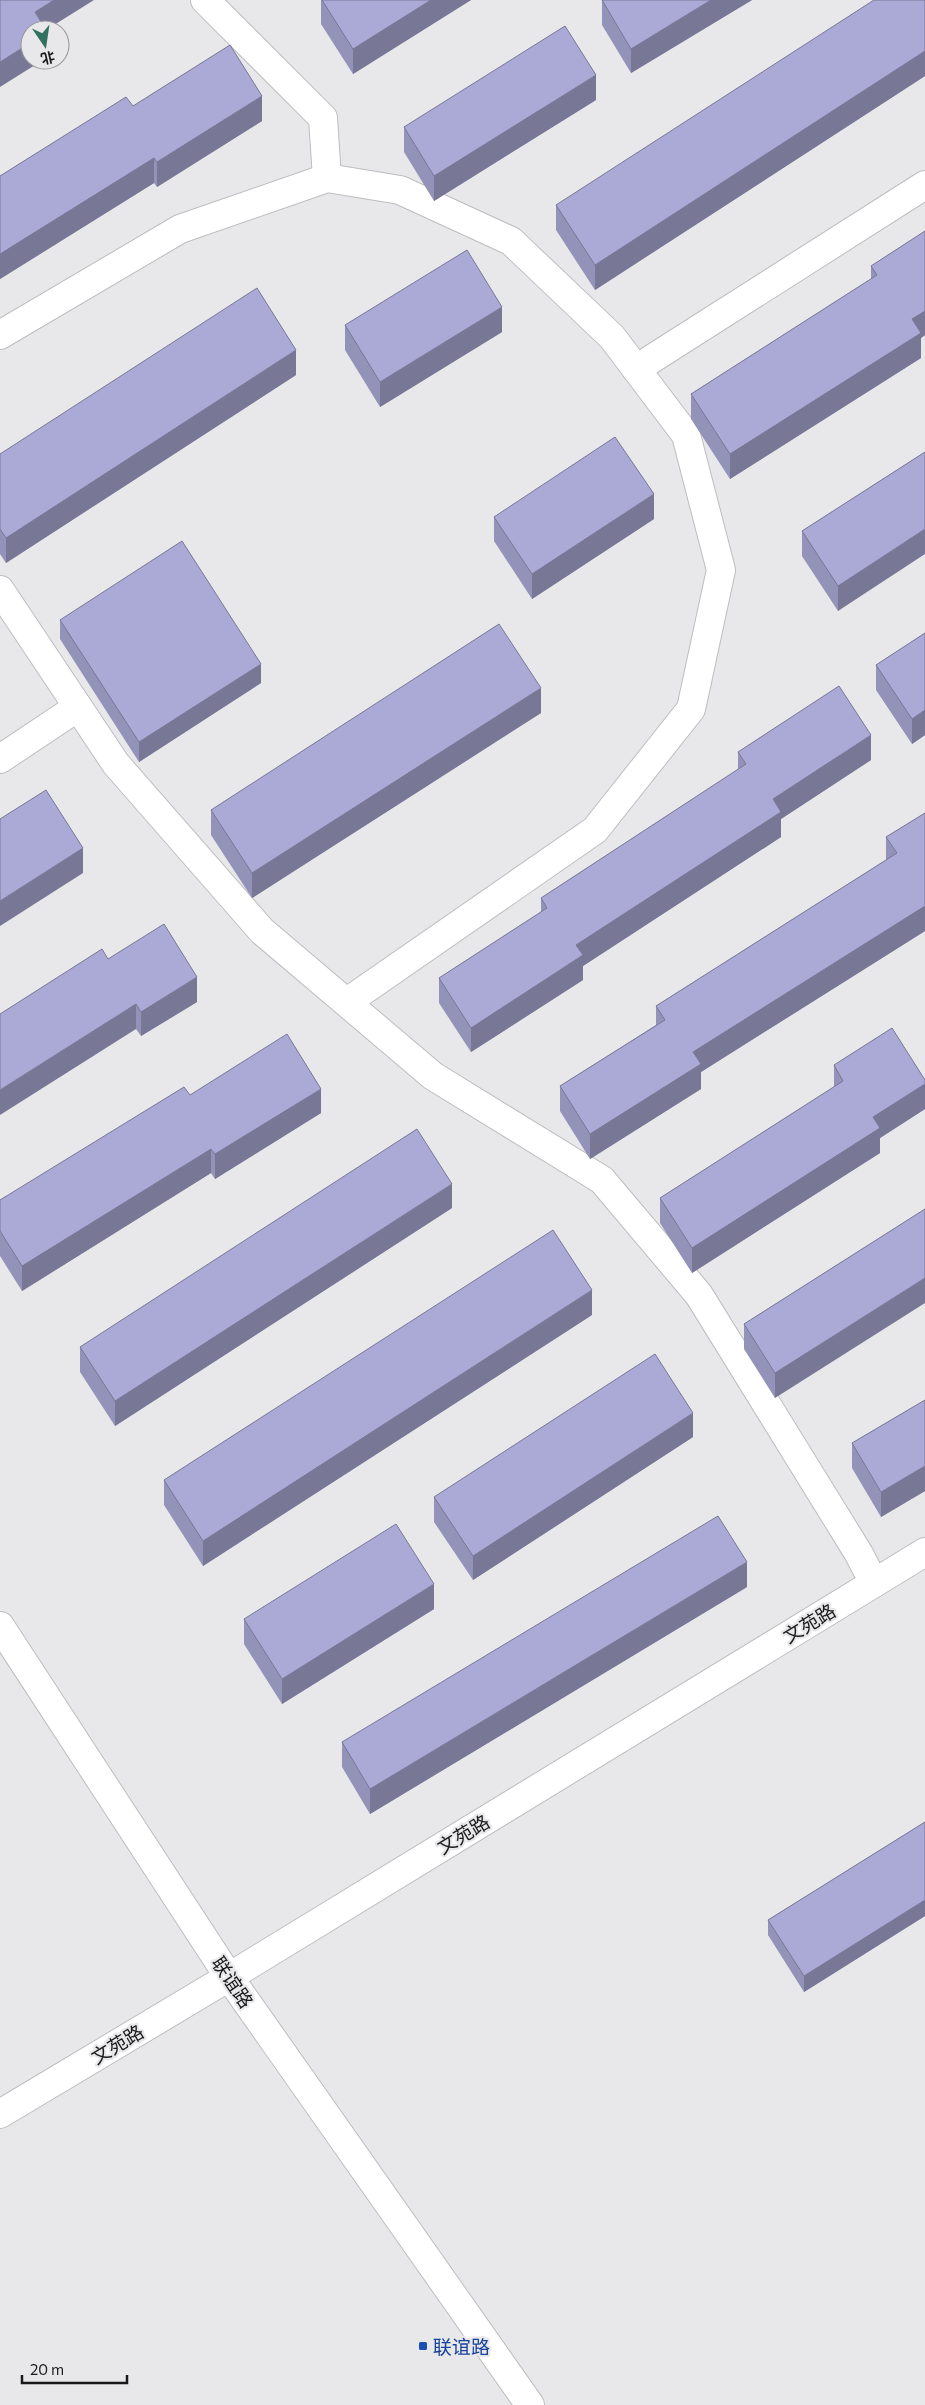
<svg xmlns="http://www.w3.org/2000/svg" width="925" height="2405" viewBox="0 0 925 2405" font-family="Commissioner,'Noto Sans SC',sans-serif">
	<rect width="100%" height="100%" fill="#e8e8eb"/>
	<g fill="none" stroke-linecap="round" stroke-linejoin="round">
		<defs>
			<g id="minor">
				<path d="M205,0L323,118L327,178"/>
				<path d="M0,335L180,229L327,178L400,190L511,241L612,337L686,435L721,570L691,709L595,830L347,1002"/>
				<path d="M636,369L925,185"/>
				<path d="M0,590L116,764L262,931L433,1076L602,1180L699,1295L859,1554L874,1583"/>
				<path d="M0,759L78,707"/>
			</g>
			<g id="tertiary">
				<path d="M0,1626L229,1977L530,2405"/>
				<path d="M0,2114L229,1977L925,1552"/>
			</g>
		</defs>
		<use href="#minor" stroke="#bdbdbf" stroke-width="30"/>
		<use href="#tertiary" stroke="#bdbdbf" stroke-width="30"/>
		<use href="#minor" stroke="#fff" stroke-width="28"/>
		<use href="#tertiary" stroke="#fff" stroke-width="28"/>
	</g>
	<g fill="#9392b9">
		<path d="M321,0H471L353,74L321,24Z"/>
		<path d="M602,0H752L631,73L602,25Z"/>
		<path d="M925,0V76L595,290L556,230V205Z"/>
		<path d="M596,100L434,201L404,152V127Z"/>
		<path d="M133,106L262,121L157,187L154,183L0,279V176Z"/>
		<path d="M925,231V335L921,338V358L730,479L691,419V394L871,279V266Z"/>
		<path d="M345,325L502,332L380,407L345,350Z"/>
		<path d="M296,375L6,563L0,554V454Z"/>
		<path d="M925,452L838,611L802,556V531Z"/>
		<path d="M494,517L654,519L532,599L494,541Z"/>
		<path d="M60,620L261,683L139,762L60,639Z"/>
		<path d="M925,633V735L912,744L876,690V665Z"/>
		<path d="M541,713L252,898L211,835V810Z"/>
		<path d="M738,752L871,760L781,819V837L583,966V980L471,1052L439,1003V978L541,912V898L738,770Z"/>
		<path d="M925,813V931L701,1072V1089L590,1159L560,1111V1086L656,1025V1006L886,860V837Z"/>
		<path d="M108,959L197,1002L141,1036L136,1029Z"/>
		<path d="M834,1065L925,1080V1109L880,1138V1153L692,1273L660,1223V1198L834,1087Z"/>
		<path d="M190,1095L321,1113L215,1179L211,1173L22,1291L0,1256V1200Z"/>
		<path d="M452,1208L115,1426L80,1372V1347Z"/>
		<path d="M925,1209L775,1398L744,1349V1324Z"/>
		<path d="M592,1315L203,1566L164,1505V1480Z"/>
		<path d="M925,1400V1491L881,1517L852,1468V1443Z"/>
		<path d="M693,1437L473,1580L434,1522V1497Z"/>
		<path d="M747,1587L370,1814L342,1767V1742Z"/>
		<path d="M434,1609L282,1704L244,1644V1619Z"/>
		<path d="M925,1822V1916L804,1992L768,1935V1920Z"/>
	</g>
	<g fill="#787796">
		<path d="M54,0H94L46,30L35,12Z"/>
		<path d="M431,0H471L353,74V49Z"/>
		<path d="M711,0H752L631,73V49Z"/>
		<path d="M30,43V60H43L0,87V62Z"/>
		<path d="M925,51V76L595,290V265Z"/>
		<path d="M596,75V100L434,201V176Z"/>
		<path d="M262,96V121L157,187V162Z"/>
		<path d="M154,158V183L0,279V254Z"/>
		<path d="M502,307V332L380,407V382Z"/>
		<path d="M925,311V335L921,338V358L730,479V454L912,319Z"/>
		<path d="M296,350V375L6,563V538Z"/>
		<path d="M654,494V519L532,599V574Z"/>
		<path d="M925,529V554L838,611V586Z"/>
		<path d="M261,664V683L139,762V742Z"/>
		<path d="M541,688V713L252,898V873Z"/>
		<path d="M925,710V735L912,744V719Z"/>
		<path d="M871,735V760L781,819V837L583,966V980L471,1052V1028L576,945L773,799Z"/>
		<path d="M83,848V873L0,926V901Z"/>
		<path d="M925,906V931L701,1072V1089L590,1159V1134L693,1052Z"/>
		<path d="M197,977V1002L141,1036V1012Z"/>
		<path d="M136,1004V1029L0,1115V1090Z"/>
		<path d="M925,1084V1109L880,1138V1153L692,1273V1248L873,1117Z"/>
		<path d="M321,1089V1113L215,1179V1154Z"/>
		<path d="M211,1149V1173L22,1291V1266Z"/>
		<path d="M452,1184V1208L115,1426V1401Z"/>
		<path d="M925,1278V1303L775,1398V1373Z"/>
		<path d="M592,1290V1315L203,1566V1541Z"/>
		<path d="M693,1413V1437L473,1580V1556Z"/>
		<path d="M925,1466V1491L881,1517V1492Z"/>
		<path d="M747,1562V1587L370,1814V1789Z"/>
		<path d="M434,1584V1609L282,1704V1679Z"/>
		<path d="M925,1900V1916L804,1992V1976Z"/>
	</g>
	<g fill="#abaad7" stroke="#787796">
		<path d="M0,0H54L35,12L46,30H30V43L0,62Z"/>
		<path d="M322,0H431L353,49Z"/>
		<path d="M602,0H711L631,49Z"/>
		<path d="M874,0H925V51L595,265L556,205Z"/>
		<path d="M565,26L596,75L434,176L404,127Z"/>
		<path d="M230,45L262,96L157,162L154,158L0,254V176L126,97L133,106Z"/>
		<path d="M925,231V311L912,319L921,333L730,454L691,394L877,275L871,266Z"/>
		<path d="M467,250L502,307L380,382L345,325Z"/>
		<path d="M257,288L296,350L6,538L0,529V454Z"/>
		<path d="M615,437L654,494L532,574L494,517Z"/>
		<path d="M925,452V529L838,586L802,531Z"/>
		<path d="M182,541L261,664L139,742L60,620Z"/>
		<path d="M499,624L541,688L252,873L211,810Z"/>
		<path d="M925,633V710L912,719L876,665Z"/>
		<path d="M839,686L871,735L773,799L781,812L576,945L583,955L471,1028L439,978L547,908L541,898L746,764L738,752Z"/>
		<path d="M46,790L83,848L0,901V819Z"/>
		<path d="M925,813V906L693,1052L701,1064L590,1134L560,1086L665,1020L656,1006L897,853L886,837Z"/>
		<path d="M164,924L197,977L141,1012L136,1004L0,1090V1014L102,949L108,959Z"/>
		<path d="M892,1028L925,1080V1084L873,1117L880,1128L692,1248L660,1198L843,1081L834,1065Z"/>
		<path d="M287,1034L321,1089L215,1154L211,1149L22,1266L0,1231V1200L184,1087L190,1095Z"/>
		<path d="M417,1129L452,1184L115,1401L80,1347Z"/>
		<path d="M925,1209V1278L775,1373L744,1324Z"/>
		<path d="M553,1230L592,1290L203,1541L164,1480Z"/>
		<path d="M655,1354L693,1413L473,1556L434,1497Z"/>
		<path d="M925,1400V1466L881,1492L852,1443Z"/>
		<path d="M718,1516L747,1562L370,1789L342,1742Z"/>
		<path d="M396,1524L434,1584L282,1679L244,1619Z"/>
		<path d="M925,1822V1900L804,1976L768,1920Z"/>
	</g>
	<rect fill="#1a4fb4" stroke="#e8e8eb" stroke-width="2" x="418" y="2341" width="10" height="10" rx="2.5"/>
	<g text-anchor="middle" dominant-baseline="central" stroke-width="4.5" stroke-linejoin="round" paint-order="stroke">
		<g font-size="19" fill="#19191a" stroke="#e8e8eb">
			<text transform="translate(809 1623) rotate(-31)">文苑路</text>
			<text transform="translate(463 1834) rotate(-31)">文苑路</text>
			<text transform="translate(233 1982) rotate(56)">联谊路</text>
			<text transform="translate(117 2044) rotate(-31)">文苑路</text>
		</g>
		<g font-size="19" fill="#164399" stroke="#e8e8eb" text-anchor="start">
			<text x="433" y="2346">联谊路</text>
		</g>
	</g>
	<g transform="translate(45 45) rotate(167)"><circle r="24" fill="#e8e8eb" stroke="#959597"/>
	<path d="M0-4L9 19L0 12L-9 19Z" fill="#32715e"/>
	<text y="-8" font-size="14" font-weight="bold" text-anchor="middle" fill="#19191a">北</text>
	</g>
	<path d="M22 2375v8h105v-8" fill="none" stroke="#19191a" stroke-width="2.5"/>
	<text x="30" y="2375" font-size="15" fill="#19191a" stroke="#e8e8eb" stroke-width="4" paint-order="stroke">20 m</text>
</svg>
